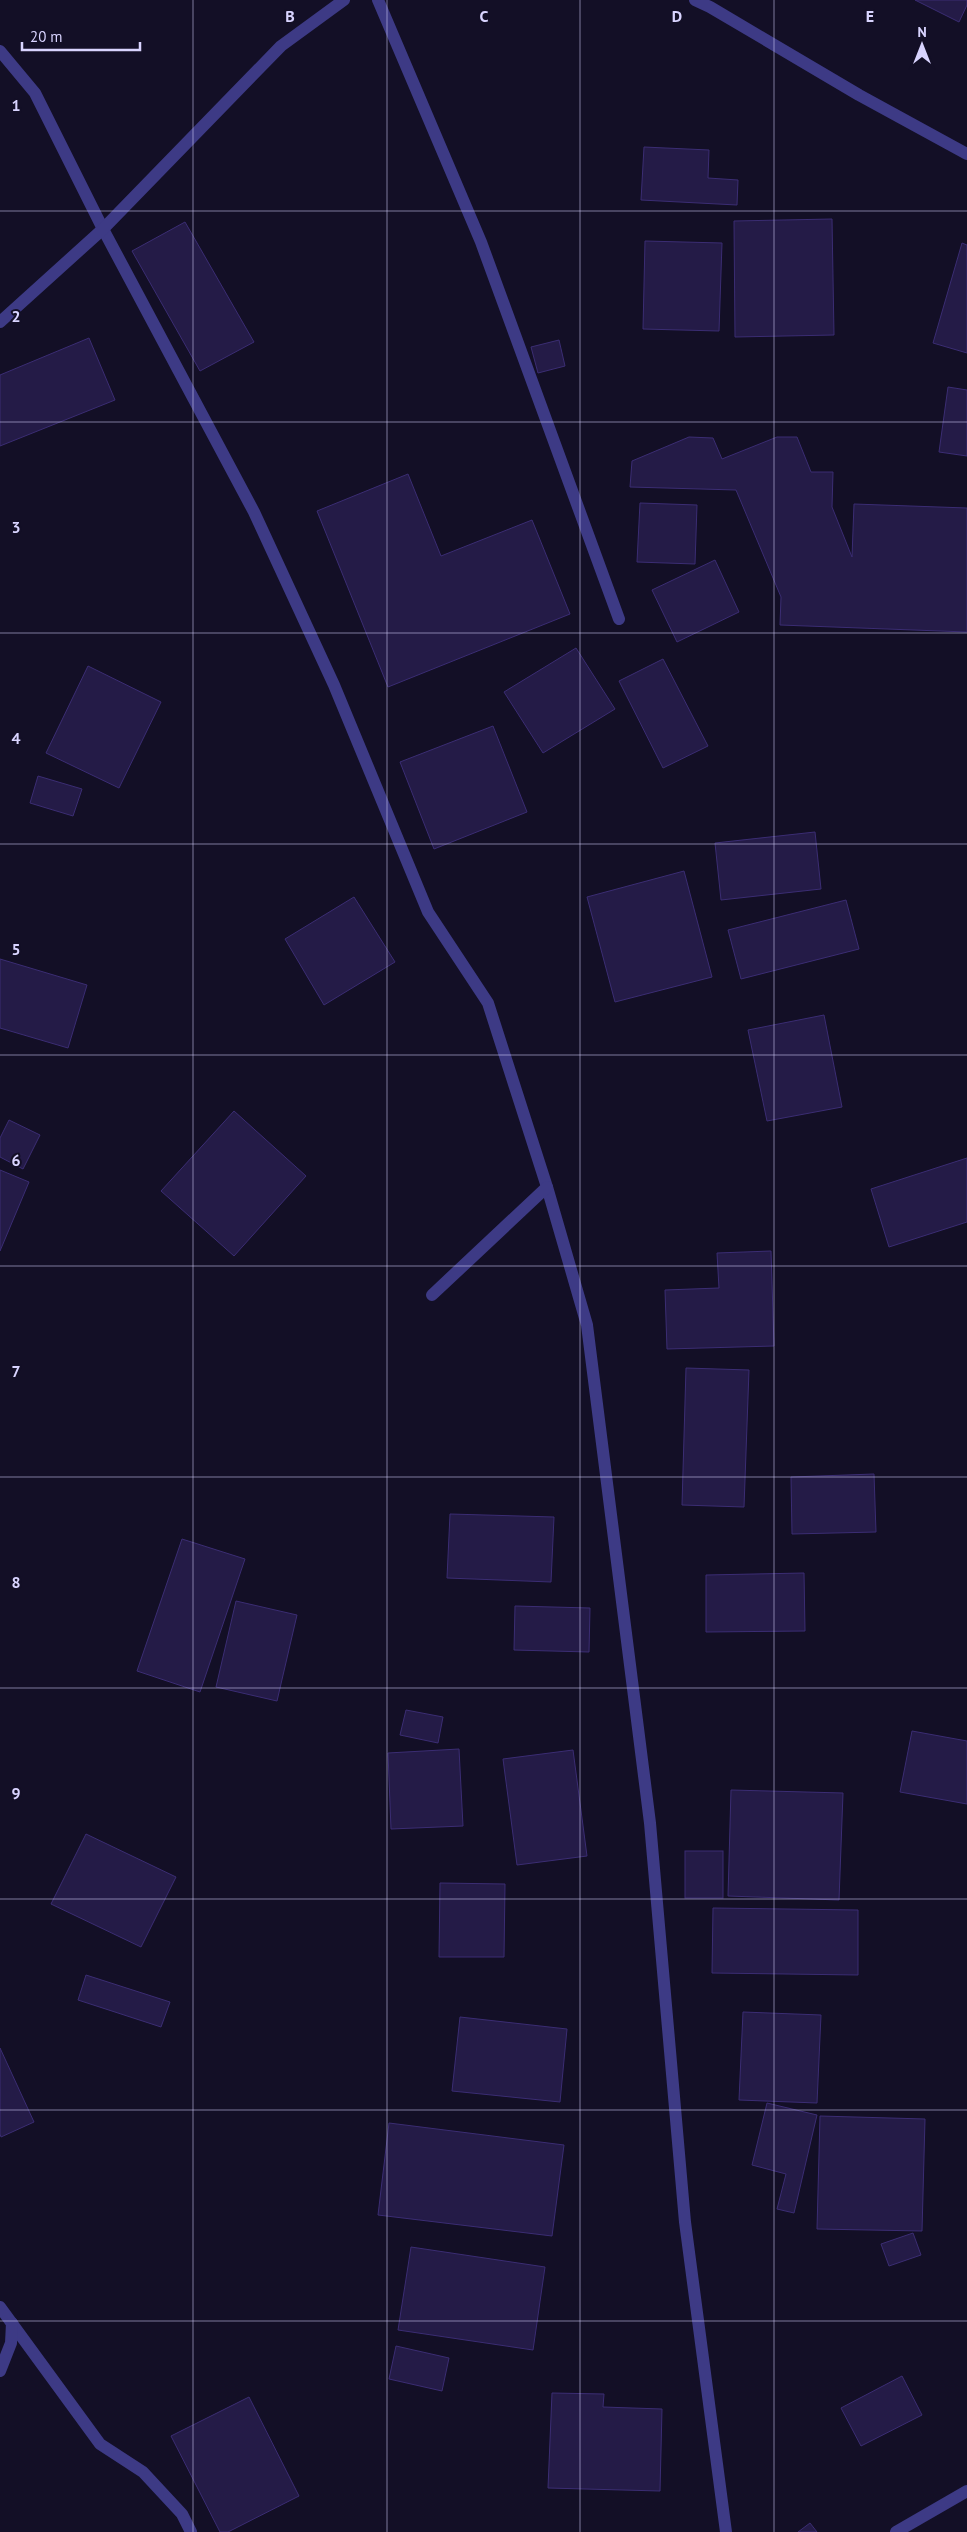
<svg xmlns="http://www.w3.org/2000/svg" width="967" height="2532" viewBox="0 0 967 2532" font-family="'PT Sans',sans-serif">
	<rect width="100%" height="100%" fill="#130f26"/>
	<g fill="#241b47" stroke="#3b2d73">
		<path d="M915,0H967V5L959,22Z"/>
		<path d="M644,147L709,150L708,178L738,180L737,205L641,200Z"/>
		<path d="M832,219L834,335L735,337L734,221Z"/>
		<path d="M185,222L254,342L200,371L132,251Z"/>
		<path d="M645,241L722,243L719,331L643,329Z"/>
		<path d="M962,243L967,245V353L933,343Z"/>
		<path d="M89,338L115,400L0,446V375Z"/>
		<path d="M559,340L565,366L538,373L531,347Z"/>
		<path d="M948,387L967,390V456L939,452Z"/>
		<path d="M689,437L713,438L722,459L777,437H797L811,472H833L832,507L852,557L854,504L967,508V632L780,625L781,597L736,490L630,487L632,461Z"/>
		<path d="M408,474L441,556L532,520L570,614L388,687L317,511Z"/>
		<path d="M640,503L697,505L695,564L637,562Z"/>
		<path d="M715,560L739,612L677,642L652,590Z"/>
		<path d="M576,648L615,709L543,753L504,692Z"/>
		<path d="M663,659L708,746L663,768L619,681Z"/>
		<path d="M88,666L161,702L119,788L46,753Z"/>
		<path d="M493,726L527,812L434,849L400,762Z"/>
		<path d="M38,776L82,789L73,816L30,803Z"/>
		<path d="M815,832L821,889L721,900L715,843Z"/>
		<path d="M684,871L712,977L615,1002L587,897Z"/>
		<path d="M354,897L395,962L324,1005L285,939Z"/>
		<path d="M846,900L859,949L741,979L728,930Z"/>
		<path d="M0,959L87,985L68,1048L0,1028Z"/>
		<path d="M824,1015L842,1107L767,1121L748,1030Z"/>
		<path d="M234,1111L306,1176L234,1256L161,1191Z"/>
		<path d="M9,1120L40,1135L23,1169L0,1157V1138Z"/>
		<path d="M967,1158V1222L889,1247L871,1189Z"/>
		<path d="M0,1170L29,1182L0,1251Z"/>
		<path d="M771,1251L774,1346L667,1349L665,1290L719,1288L717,1253Z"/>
		<path d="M686,1368L749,1370L744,1507L682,1505Z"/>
		<path d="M874,1474L876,1532L792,1534L791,1477Z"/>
		<path d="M450,1514L554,1517L551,1582L447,1578Z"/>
		<path d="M182,1539L245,1559L200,1692L137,1671Z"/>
		<path d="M804,1573L805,1631L706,1632V1575Z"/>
		<path d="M236,1601L297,1615L277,1701L216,1687Z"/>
		<path d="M515,1606L590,1608L589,1652L514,1650Z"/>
		<path d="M406,1710L443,1717L438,1743L400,1735Z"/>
		<path d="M912,1731L967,1741V1804L900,1792Z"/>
		<path d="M459,1749L463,1826L391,1829L388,1753Z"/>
		<path d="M573,1750L587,1856L517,1865L503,1759Z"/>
		<path d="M731,1790L843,1793L839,1900L728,1896Z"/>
		<path d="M86,1834L176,1877L141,1947L51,1904Z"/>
		<rect x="685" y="1851" width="38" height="47"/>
		<path d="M440,1883L505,1884L504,1957H439Z"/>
		<path d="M713,1908L858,1910V1975L712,1973Z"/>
		<path d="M86,1975L170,2002L161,2027L78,2000Z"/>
		<path d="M743,2012L821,2015L817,2103L739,2100Z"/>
		<path d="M460,2017L567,2029L560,2102L452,2091Z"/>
		<path d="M0,2048L34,2122L1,2137L0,2134Z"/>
		<path d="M767,2103L817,2115L794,2213L777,2209L786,2174L752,2165Z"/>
		<path d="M820,2116L925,2119L922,2231L817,2229Z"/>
		<path d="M389,2123L564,2145L552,2236L378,2215Z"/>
		<path d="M913,2233L921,2255L889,2266L881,2244Z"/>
		<path d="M411,2247L545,2267L533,2350L398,2330Z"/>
		<path d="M396,2346L449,2358L442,2391L389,2379Z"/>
		<path d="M902,2376L922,2415L861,2446L841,2408Z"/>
		<path d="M552,2393L604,2394L603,2407L662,2409L660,2491L548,2488Z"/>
		<path d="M249,2397L299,2496L228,2532H220L171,2436Z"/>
		<path d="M810,2523L817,2532H798Z"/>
	</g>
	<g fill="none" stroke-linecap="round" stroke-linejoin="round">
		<g stroke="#3d3a85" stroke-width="12">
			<path d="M378,0L481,242L619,619"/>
			<path d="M695,0L710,7L859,95L967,154"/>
			<path d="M0,51L35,93L103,229L254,512L334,685L428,912L488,1003L547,1187L587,1325L650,1823L685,2222L726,2532"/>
			<path d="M0,322L103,229L281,46L344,0"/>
			<path d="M432,1295L547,1187"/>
			<path d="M0,2307L100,2444L143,2472L182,2514L191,2532"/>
			<path d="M0,2371L11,2343L12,2323"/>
			<path d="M896,2532L967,2491"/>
		</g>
	</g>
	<path fill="none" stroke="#d9d4ff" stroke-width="1" stroke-opacity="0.55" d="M193,0V2532M387,0V2532M580,0V2532M774,0V2532M0,211H967M0,422H967M0,633H967M0,844H967M0,1055H967M0,1266H967M0,1477H967M0,1688H967M0,1899H967M0,2110H967M0,2321H967"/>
	<g font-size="16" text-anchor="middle" font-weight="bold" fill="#d9d4ff" stroke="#130f26" stroke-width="4" stroke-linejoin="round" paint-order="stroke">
		<text x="290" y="22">B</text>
		<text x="484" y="22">C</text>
		<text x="677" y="22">D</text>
		<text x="870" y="22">E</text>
		<text x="16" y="111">1</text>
		<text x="16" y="322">2</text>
		<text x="16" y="533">3</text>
		<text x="16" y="744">4</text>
		<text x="16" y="955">5</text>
		<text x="16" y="1166">6</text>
		<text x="16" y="1377">7</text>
		<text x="16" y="1588">8</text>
		<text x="16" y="1799">9</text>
	</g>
	<g transform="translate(922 45)" stroke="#130f26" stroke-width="4" paint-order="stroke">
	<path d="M0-4L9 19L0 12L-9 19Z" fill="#d9d4ff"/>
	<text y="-8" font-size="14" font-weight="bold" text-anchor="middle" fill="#d9d4ff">N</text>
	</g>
	<path d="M22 42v8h118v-8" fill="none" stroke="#d9d4ff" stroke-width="2.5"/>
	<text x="30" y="42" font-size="15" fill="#d9d4ff" stroke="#130f26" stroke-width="4" paint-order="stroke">20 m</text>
</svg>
